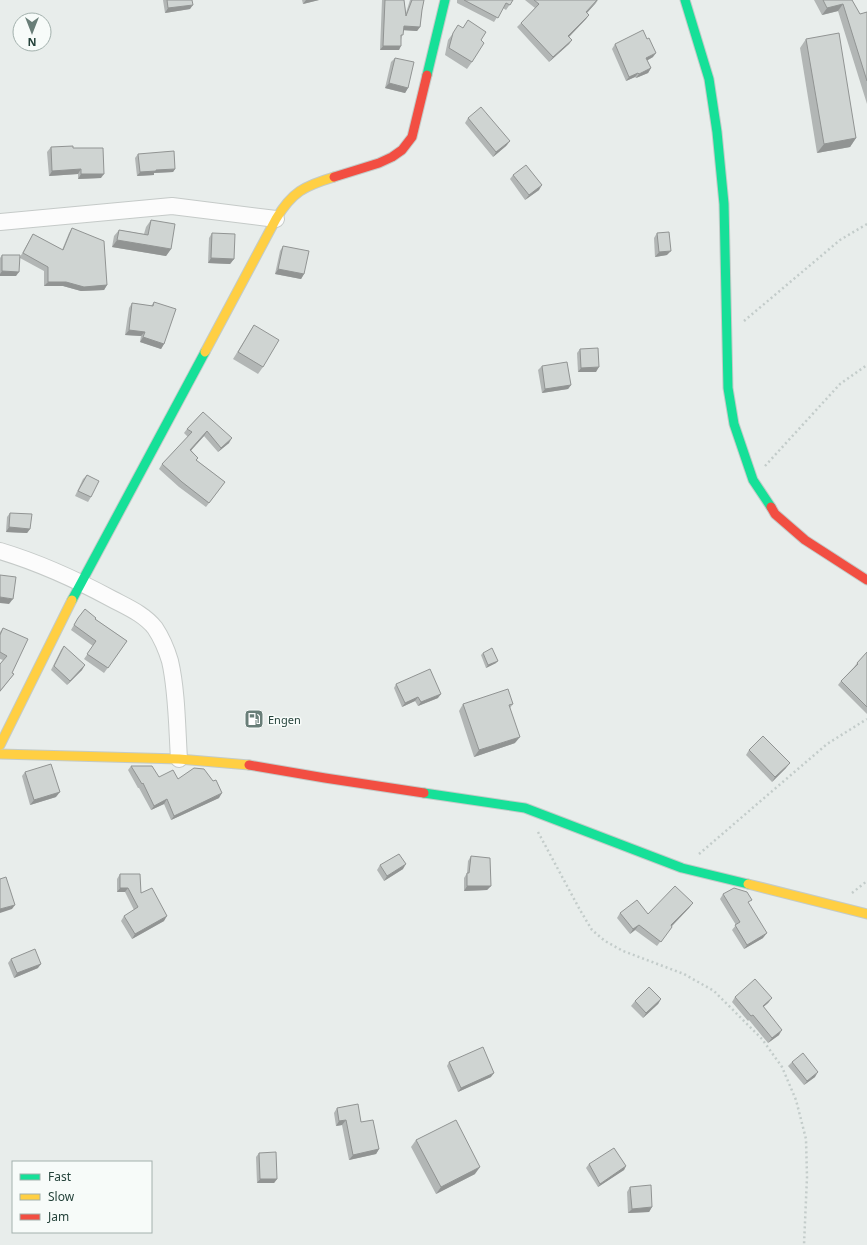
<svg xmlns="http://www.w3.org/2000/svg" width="867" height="1245" viewBox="0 0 867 1245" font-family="'Noto Sans',sans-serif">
	<rect width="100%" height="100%" fill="#e8edeb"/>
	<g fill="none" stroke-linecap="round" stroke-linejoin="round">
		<defs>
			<g id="street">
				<path d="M0,222L172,206L276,219"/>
				<path d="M0,551C40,563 75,579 112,599C127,607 144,614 155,628C161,637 167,651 170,661C177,691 177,728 179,759"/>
			</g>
			<g id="fast">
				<path d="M685,0L709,79L717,132L724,204L728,388L734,424L753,480L771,507"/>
				<path d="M427,75L445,0"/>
				<path d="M72,600L205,352"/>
				<path d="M424,793L525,808L682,868L748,884"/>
			</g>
			<g id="slow">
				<path d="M205,352L276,219C292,192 304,186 334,177"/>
				<path d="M0,745L72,600"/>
				<path d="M0,754L179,759L249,765"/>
				<path d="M748,884L867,914"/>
			</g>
			<g id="jam">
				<path d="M334,177L379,163L392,157L402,150L412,137L427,75"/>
				<path d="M771,507L775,514L805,540L867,580"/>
				<path d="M249,765L325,778L424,793"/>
			</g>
		</defs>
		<use href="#street" stroke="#c5cac8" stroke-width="18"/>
		<use href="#fast" stroke="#c3cbc8" stroke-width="11"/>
		<use href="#slow" stroke="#c3cbc8" stroke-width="11"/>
		<use href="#jam" stroke="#c3cbc8" stroke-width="11"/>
		<g stroke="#c3ccca" stroke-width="2.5" stroke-dasharray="2 3" stroke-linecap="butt">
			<path d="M744,321L840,240L867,224"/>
			<path d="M765,466L840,384L867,365"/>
			<path d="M538,832L580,910L592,930L605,941L623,951L684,974L714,991L762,1039L782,1067L796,1100L806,1139L807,1177L804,1245"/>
			<path d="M699,854L827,744L867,719"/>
			<path d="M852,893L867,881"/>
		</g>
		<use href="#street" stroke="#fcfcfc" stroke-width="16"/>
		<use href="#fast" stroke="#16e098" stroke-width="9"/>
		<use href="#slow" stroke="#ffcf43" stroke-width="9"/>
		<use href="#jam" stroke="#f24e42" stroke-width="9"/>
	</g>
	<g fill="#b2b6b5">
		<path d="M163,0H192L190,9L165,13Z"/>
		<path d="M302,0H319L303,4Z"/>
		<path d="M382,0H404L406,13L410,0H424L422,10L420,27L417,31L403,30L399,50H380Z"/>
		<path d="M457,0H513L506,10L503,8L494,22L457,3Z"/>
		<path d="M525,0H598L587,13L589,15L586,19L569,37L572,40L569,44L549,62L517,27L521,23L535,8Z"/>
		<path d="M814,0H852L860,14L867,12V104L838,11L822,15Z"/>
		<path d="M454,32L481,40L472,62L467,69L445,55L448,40Z"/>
		<path d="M806,39L856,138L850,147L817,153L800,48Z"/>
		<path d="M615,44L653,57L647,60L651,68L648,73L636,78L635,77L626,81L612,49Z"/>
		<path d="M395,58L408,88L405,93L385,88L391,62Z"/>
		<path d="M468,118L510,141L506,146L493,157L465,123Z"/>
		<path d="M51,147L73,148L101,178L78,179V174L49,176L47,152Z"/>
		<path d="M138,154L175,169L173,172L154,173V175L137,176L135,158Z"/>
		<path d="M513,175L539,190L525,200L510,179Z"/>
		<path d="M151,220L171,249L166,256L112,247L114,236L119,230L144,234L146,227Z"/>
		<path d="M72,228L107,285L104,290L81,291L63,286H44V271L20,258L16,276H0V258L2,255L20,257L33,234L62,250L69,233Z"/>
		<path d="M212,233L234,259L230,264L208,263L209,238Z"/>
		<path d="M657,233L667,255L655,257L654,238Z"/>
		<path d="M283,246L304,274L301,279L275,274L280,251Z"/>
		<path d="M154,302L164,344L161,349L140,342L141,336L125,335L129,308L132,303L151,306Z"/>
		<path d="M254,325L263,367L258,374L233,359Z"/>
		<path d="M580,349L596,372H578L577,353Z"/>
		<path d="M542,366L571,385L568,389L542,393L538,370Z"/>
		<path d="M203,412L229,443L218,452L204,436L191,450L198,458L196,460L225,482L206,507L179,487L159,469L162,464L188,437L184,433L187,429Z"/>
		<path d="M87,475L91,497L88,502L75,496L83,479Z"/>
		<path d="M10,513L30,529L27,533L6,532L7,517Z"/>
		<path d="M85,609L95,619L127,641L104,673L84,659L93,646L71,630L75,623Z"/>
		<path d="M3,628L12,673L14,674L0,692V664L3,660L0,659V632Z"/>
		<path d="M64,646L82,670L67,685L51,670L61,650Z"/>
		<path d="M867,652V714L838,685L841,681L854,667L857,663Z"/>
		<path d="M483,653L496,663L486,668L481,655Z"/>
		<path d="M396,684L438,698L418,706L415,701L402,707L394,688Z"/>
		<path d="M463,704H513L510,708L515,743L474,757L459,711Z"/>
		<path d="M749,750L786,768L772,782L746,755Z"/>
		<path d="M131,766L159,777L178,779L219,798L171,820L164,804L151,810L139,788H138L128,770Z"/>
		<path d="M25,772L56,797L30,805L22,776Z"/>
		<path d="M471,856L491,886L487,890L464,891V878L467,873L468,861Z"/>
		<path d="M380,865L403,869L384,881L377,870Z"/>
		<path d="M120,874L141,893L164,921L132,939L121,921L124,916L134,910L125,892H117V879Z"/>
		<path d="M723,894L749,904L763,938L744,949L732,930L736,925L720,899Z"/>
		<path d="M693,903L689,908L672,926L657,946L635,930L630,934L617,918L620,913L648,914Z"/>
		<path d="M11,959L38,968L14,978L8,963Z"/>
		<path d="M735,997L772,998L768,1003L763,1007L779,1035L768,1043L749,1020L748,1021L732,1002Z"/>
		<path d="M661,999L658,1004L643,1018L631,1006L635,1001Z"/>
		<path d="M449,1062L491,1077L458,1092L447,1066Z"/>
		<path d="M792,1062L815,1077L804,1085L788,1066Z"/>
		<path d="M337,1108L361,1122L379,1149L376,1154L349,1160L342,1125L336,1126L334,1113Z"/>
		<path d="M416,1140L475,1174L436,1194L411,1147Z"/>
		<path d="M259,1153L277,1179L274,1183H257L256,1157Z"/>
		<path d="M589,1164L626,1166L624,1170L598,1187L586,1168Z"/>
		<path d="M630,1187L652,1207L649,1212L628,1213L627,1192Z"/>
	</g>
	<g fill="#919493">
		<path d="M306,0H319L303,4Z"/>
		<path d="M598,0L595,4L583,17L586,12Z"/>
		<path d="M843,4L838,11L822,15L827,8Z"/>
		<path d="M193,5L190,9L165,13L168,8Z"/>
		<path d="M589,15L586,19L565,41L568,36Z"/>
		<path d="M404,26L420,27L417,31L401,30Z"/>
		<path d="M572,40L569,44L549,62L553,57Z"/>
		<path d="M383,46H401L399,50H380Z"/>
		<path d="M656,53L653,57L643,63L646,58Z"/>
		<path d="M651,68L648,73L636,78L639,74Z"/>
		<path d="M638,73L635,77L626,81L629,77Z"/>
		<path d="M389,83L408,88L405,93L385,88Z"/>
		<path d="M856,138L850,147L817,153L824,144Z"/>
		<path d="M510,141L506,146L493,157L496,152Z"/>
		<path d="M81,169L78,174L49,176L52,171Z"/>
		<path d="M175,169L173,172L154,173V175L137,176L140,172L156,170Z"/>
		<path d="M81,174H104L101,178L78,179Z"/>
		<path d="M542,185L539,190L525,200L529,195Z"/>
		<path d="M117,240L171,249L166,256L112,247Z"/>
		<path d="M671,251L667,255L655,257L659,252Z"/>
		<path d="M211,258L234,259L230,264L208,263Z"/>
		<path d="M278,269L304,274L301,279L275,274Z"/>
		<path d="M2,271L19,272L16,276H0V274Z"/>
		<path d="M48,282H66L107,285L104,290L81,291L63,286H44Z"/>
		<path d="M129,330L145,332L141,336L125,335Z"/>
		<path d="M143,337L164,344L161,349L140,342Z"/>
		<path d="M599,367L596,372H578L581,368Z"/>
		<path d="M571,385L568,389L542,393L545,389Z"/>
		<path d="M207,431L204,436L187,455L190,450Z"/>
		<path d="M232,438L229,443L218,452L221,448Z"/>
		<path d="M9,527L30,529L27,533L6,532Z"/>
		<path d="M0,597L13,599L9,604L0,603Z"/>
		<path d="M498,661L496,663L486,668L488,665Z"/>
		<path d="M85,665L82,670L67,685L70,681Z"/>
		<path d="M441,694L438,698L418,706L421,702Z"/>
		<path d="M418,697L415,701L402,707L405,703Z"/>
		<path d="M520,737L515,743L474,757L479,750Z"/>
		<path d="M790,763L786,768L772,782L775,777Z"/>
		<path d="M60,792L56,797L30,805L34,800Z"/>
		<path d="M222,793L219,798L171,820L174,816Z"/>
		<path d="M167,799L164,804L151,810L154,806Z"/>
		<path d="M406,864L403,869L384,881L387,876Z"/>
		<path d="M467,886H491L487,890L464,891Z"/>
		<path d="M120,888H128L125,892H117Z"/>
		<path d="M693,903L689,908L668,930L671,925Z"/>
		<path d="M15,905L12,909L0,913V909Z"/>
		<path d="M167,916L164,921L132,939L135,934Z"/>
		<path d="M639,925L635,930L630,934L633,929Z"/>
		<path d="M767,933L763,938L744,949L747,945Z"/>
		<path d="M41,964L38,968L14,978L17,973Z"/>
		<path d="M772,998L768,1003L759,1011L763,1006Z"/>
		<path d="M661,999L658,1004L643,1018L646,1013Z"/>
		<path d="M782,1030L779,1035L768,1043L772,1038Z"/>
		<path d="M818,1072L815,1077L804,1085L807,1081Z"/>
		<path d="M494,1073L491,1077L458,1092L461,1088Z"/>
		<path d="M346,1120L342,1125L336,1126L339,1121Z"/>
		<path d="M379,1149L376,1154L349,1160L353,1155Z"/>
		<path d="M626,1166L624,1170L598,1187L600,1184Z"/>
		<path d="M480,1167L475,1174L436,1194L441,1187Z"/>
		<path d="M260,1179H277L274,1183H257Z"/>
		<path d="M652,1207L649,1212L628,1213L632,1209Z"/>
	</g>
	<g fill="#cfd4d2" stroke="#919493">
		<path d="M167,0H192L193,5L168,8Z"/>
		<path d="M385,0H404L406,16L412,0H424L422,10L420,27L404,26L403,35H401V46H383Z"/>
		<path d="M464,0H513L510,5L506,3L498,18Z"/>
		<path d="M534,0H597L586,12L589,15L568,36L572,40L553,57L521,23L539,4Z"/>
		<path d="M823,0H852L860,14L867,12V81L843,4L827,8Z"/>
		<path d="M468,20L486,32L481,40L484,43L472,62L449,48L453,33L458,25L463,28Z"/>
		<path d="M643,30L647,39L649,38L656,53L646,58L651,68L639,74L638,73L629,77L615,44Z"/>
		<path d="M839,33L856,138L824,144L806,39Z"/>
		<path d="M395,58L414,62L408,88L389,83Z"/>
		<path d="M481,107L510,141L496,152L468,118Z"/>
		<path d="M73,146V148H103L104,174H81V169L52,171L51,147Z"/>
		<path d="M174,151L175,169L156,170V171L140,172L138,154Z"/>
		<path d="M526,165L542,185L529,195L513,175Z"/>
		<path d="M151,220L175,224L171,249L117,240L119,230L148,235Z"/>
		<path d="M72,228L104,241L107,285L84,287L66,282H48V267L23,253L33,234L63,250Z"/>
		<path d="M669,232L671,251L659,252L657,233Z"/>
		<path d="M212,233L235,234L234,259L211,258Z"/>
		<path d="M283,246L309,251L304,274L278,269Z"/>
		<path d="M2,255H20L19,272L2,271Z"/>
		<path d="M154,302L176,309L164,344L143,337L145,332L129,330L132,303L153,306Z"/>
		<path d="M254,325L279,340L263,367L238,352Z"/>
		<path d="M598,348L599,367L581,368L580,349Z"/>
		<path d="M567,362L571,385L545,389L542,366Z"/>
		<path d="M203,412L232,438L221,448L207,431L190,450L198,458L196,460L225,482L209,503L182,482L162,464L192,432L187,429Z"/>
		<path d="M87,475L99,481L91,497L78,491Z"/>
		<path d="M10,513L32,514L30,529L9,527Z"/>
		<path d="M0,575L16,577L13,599L0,597Z"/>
		<path d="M85,609L96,618L95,619L127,641L108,668L87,654L96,641L74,625L78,618Z"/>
		<path d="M3,628L28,639L12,673L14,674L0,691V664L7,656L0,652V635Z"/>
		<path d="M64,646L85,665L70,681L54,666Z"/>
		<path d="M492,648L498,661L488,665L483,653Z"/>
		<path d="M867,652V707L841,681L858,664L857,663Z"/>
		<path d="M430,669L441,694L421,702L418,697L405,703L396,684Z"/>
		<path d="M508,689L513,704L509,705L520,737L479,750L463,704Z"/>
		<path d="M763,736L790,763L775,777L749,750Z"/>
		<path d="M51,764L60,792L34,800L25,772Z"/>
		<path d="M131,766H152L159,777L173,770L178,779L194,768L204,769L213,781L216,780L222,793L174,816L167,799L154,806L143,783L142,784Z"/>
		<path d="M399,854L406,864L387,876L380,865Z"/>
		<path d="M471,856L490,858L491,886H467V873H469Z"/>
		<path d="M120,874H140L141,893L152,888L167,916L135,934L124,916L138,907L128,888H120Z"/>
		<path d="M6,877L15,905L0,909V879Z"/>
		<path d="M675,886L693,903L671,925L672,927L661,942L639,925L633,929L620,913L637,900L648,914Z"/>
		<path d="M734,888L747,892L752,900L748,902L767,933L747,945L735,925L740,922L723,894Z"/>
		<path d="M35,949L41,964L17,973L11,959Z"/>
		<path d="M755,979L772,998L763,1006L782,1030L772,1038L753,1015L751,1016L735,997Z"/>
		<path d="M649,987L661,999L646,1013L635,1001Z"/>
		<path d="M483,1047L494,1073L461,1088L449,1062Z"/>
		<path d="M803,1053L818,1072L807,1081L792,1062Z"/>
		<path d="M358,1104L361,1122L373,1120L379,1149L353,1155L346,1120L339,1121L337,1108Z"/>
		<path d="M456,1120L480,1167L441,1187L416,1140Z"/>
		<path d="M614,1148L626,1166L600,1184L589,1164Z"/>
		<path d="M276,1152L277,1179H260L259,1153Z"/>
		<path d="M651,1185L652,1207L632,1209L630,1187Z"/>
	</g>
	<defs>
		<symbol id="fuel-square" viewBox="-11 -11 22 22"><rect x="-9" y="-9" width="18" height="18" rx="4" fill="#697e78" stroke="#f7fbf9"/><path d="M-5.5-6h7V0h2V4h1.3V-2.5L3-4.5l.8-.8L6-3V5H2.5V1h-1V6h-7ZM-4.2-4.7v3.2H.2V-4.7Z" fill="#fff"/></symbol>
	</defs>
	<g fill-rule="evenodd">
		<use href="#fuel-square" x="243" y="708" width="22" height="22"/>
	</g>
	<g text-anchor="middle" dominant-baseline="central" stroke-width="3" stroke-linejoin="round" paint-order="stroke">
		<g font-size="11" fill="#24423a" stroke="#f7fbf9" text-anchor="start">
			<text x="268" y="719">Engen</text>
		</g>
	</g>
	<rect x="12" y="1161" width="140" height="72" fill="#f7fbf9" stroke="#a3b1ad"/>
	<rect x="20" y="1174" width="20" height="6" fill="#16e098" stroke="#a3b1ad"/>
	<text x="48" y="1181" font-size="12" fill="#24423a">Fast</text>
	<rect x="20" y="1194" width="20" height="6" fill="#ffcf43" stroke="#a3b1ad"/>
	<text x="48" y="1201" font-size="12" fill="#24423a">Slow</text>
	<rect x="20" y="1214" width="20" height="6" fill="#f24e42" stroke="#a3b1ad"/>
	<text x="48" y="1221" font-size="12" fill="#24423a">Jam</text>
	<g transform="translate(32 32) rotate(180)"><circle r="19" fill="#f7fbf9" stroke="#a3b1ad"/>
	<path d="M0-3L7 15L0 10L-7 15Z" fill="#697e78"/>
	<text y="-6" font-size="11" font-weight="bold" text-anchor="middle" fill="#24423a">N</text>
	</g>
</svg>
